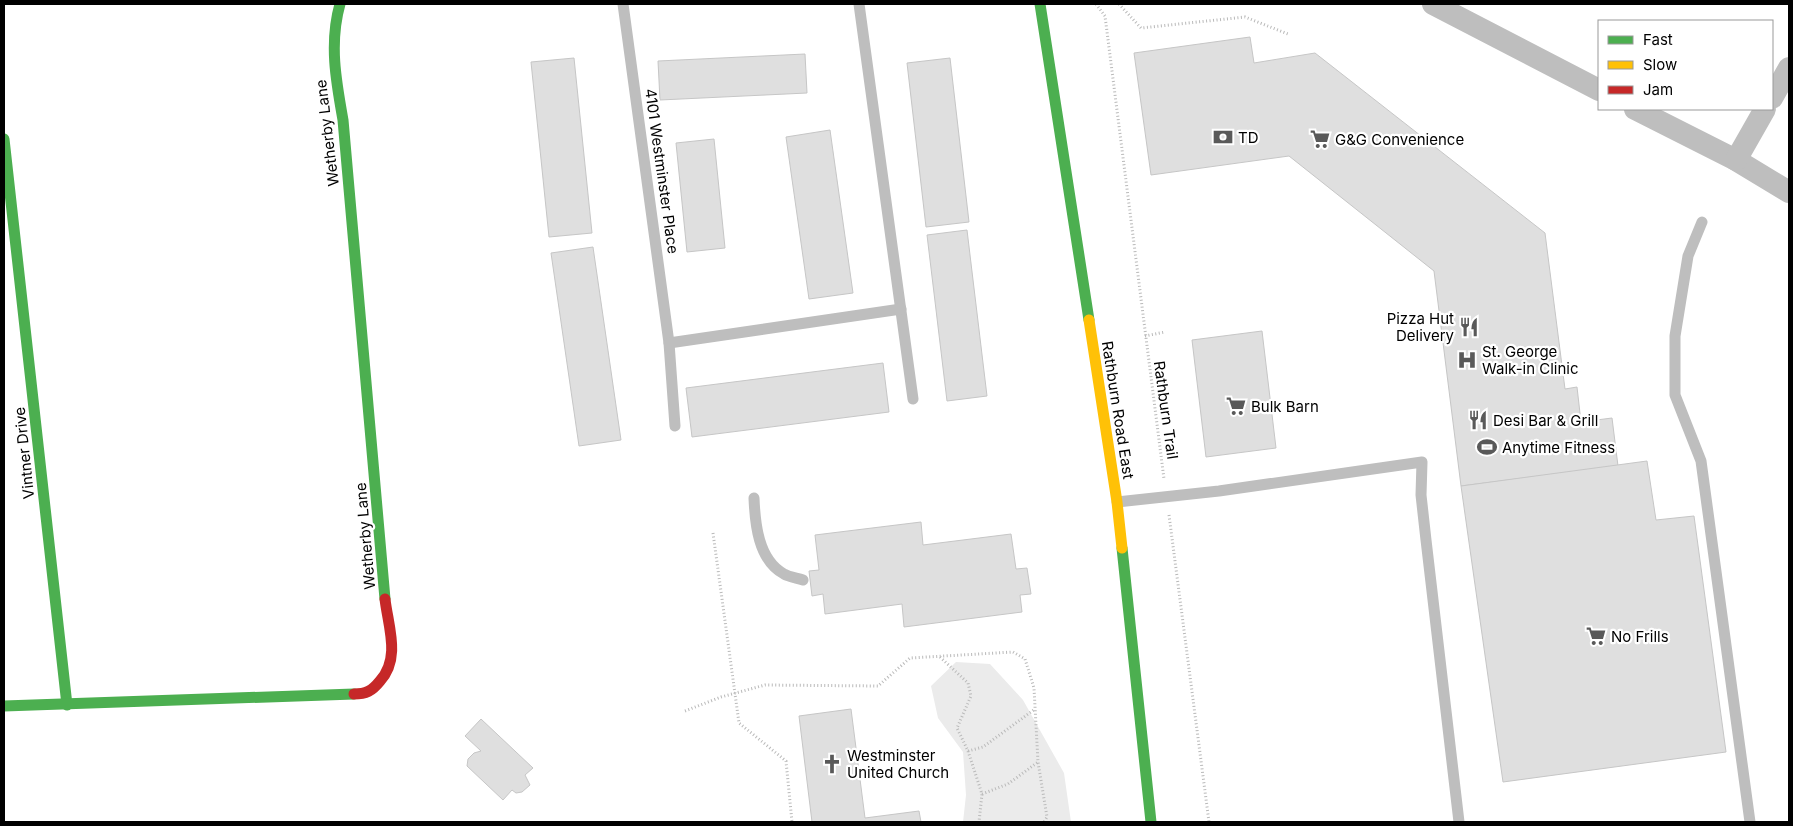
<svg xmlns="http://www.w3.org/2000/svg" width="1793" height="826" viewBox="0 0 1793 826" font-family="Inter,sans-serif">
	<rect width="100%" height="100%" fill="#fff"/>
	<path fill="#ebebeb" d="M956,662L990,664L1023,700L1064,773L1071,822H963L966,795L963,752L938,718L931,686Z"/>
	<g fill="#dfdfdf" stroke="#c6c6c6">
		<path d="M1250,37L1254,63L1315,53L1545,233L1565,389L1577,387L1581,422L1612,418L1618,466L1461,486L1434,271L1289,156L1151,175L1134,53Z"/>
		<path d="M805,54L807,93L660,100L658,61Z"/>
		<path d="M574,58L592,233L549,237L531,62Z"/>
		<path d="M950,58L969,222L926,227L907,63Z"/>
		<path d="M830,130L853,293L809,299L786,137Z"/>
		<path d="M714,139L725,248L687,252L676,143Z"/>
		<path d="M967,230L987,396L947,401L927,235Z"/>
		<path d="M593,247L621,440L579,446L551,253Z"/>
		<path d="M1262,331L1276,448L1206,457L1192,340Z"/>
		<path d="M883,363L889,412L692,437L686,388Z"/>
		<path d="M1647,461L1656,520L1694,516L1726,752L1503,782L1461,486Z"/>
		<path d="M921,522L923,545L1011,534L1016,569L1027,568L1031,594L1020,595L1022,612L904,627L902,604L825,614L823,594L812,596L809,571L819,570L815,535Z"/>
		<path d="M851,709L865,818L919,811L921,822H812L799,716Z"/>
		<path d="M481,719L533,768L525,775L530,785L522,792L516,793L512,790L503,800L467,766L468,759L474,753L481,751L465,736Z"/>
	</g>
	<g fill="none" stroke-linecap="round" stroke-linejoin="round">
		<g stroke="#b9b9b9" stroke-width="3" stroke-dasharray="1 2.5" stroke-linecap="butt">
			<path d="M1096,4L1105,16L1164,479"/>
			<path d="M1119,4L1141,28L1245,17L1288,34"/>
			<path d="M1145,336L1165,332"/>
			<path d="M1169,515L1209,822"/>
			<path d="M713,533L739,723L786,761L792,822"/>
			<path d="M940,657L968,683L971,696L957,728L968,751L982,794L979,822"/>
			<path d="M685,711L721,697L765,685L878,686L910,658L1013,652L1025,659L1034,688L1038,762L1047,817L1044,822"/>
			<path d="M968,751L983,747L1035,709"/>
			<path d="M982,794L1008,784L1038,762"/>
		</g>
		<g stroke="#bebebe" stroke-width="11">
			<path d="M623,4L669,343L675,426"/>
			<path d="M859,4L913,399"/>
			<path d="M1702,222L1688,256L1675,336V395L1701,461L1750,822"/>
			<path d="M669,343L901,309"/>
			<path d="M754,498C755,523 758,560 784,574C789,577 797,578 803,580"/>
			<path d="M1117,502L1219,491L1422,462L1421,495L1426,540L1459,822"/>
		</g>
		<g stroke="#bebebe" stroke-width="22">
			<path d="M1433,4L1599,90"/>
			<path d="M1772,98L1789,68"/>
			<path d="M1635,109L1736,160L1789,192"/>
			<path d="M1736,160L1765,109"/>
		</g>
		<g stroke="#4caf50" stroke-width="11">
			<path d="M340,4C329,43 336,81 343,120L385,599"/>
			<path d="M1040,4L1089,320"/>
			<path d="M4,139L67,705"/>
			<path d="M1122,548L1151,822"/>
			<path d="M4,706L354,694"/>
		</g>
		<path stroke="#ffc107" stroke-width="11" d="M1089,320L1117,502L1122,548"/>
		<path stroke="#c62828" stroke-width="11" d="M354,694C366,694 372,691 380,681C401,658 388,626 385,599"/>
	</g>
	<defs>
		<symbol id="bank-bare" viewBox="-9 -9 18 18"><path d="M-6-4H6V4H-6ZM0-2.3a2.3 2.3 0 1 0 0 4.6a2.3 2.3 0 1 0 0-4.6Z" fill="#595959" stroke="#fff" stroke-width="2.5" paint-order="stroke"/></symbol>
		<symbol id="supermarket-bare" viewBox="-9 -9 18 18"><path d="M-6-5.5h2.5l.6 2H6L4.5 2H-2.5L-4.4-4H-6ZM-1.5 3.2a1.3 1.3 0 1 0 .1 0ZM3 3.2a1.3 1.3 0 1 0 .1 0Z" fill="#595959" stroke="#fff" stroke-width="2.5" paint-order="stroke"/></symbol>
		<symbol id="restaurant-bare" viewBox="-9 -9 18 18"><path d="M-5-6h1v4h1v-4h1v4h1v-4h1v5L-1.5 .5V6h-2V.5L-5-1ZM5-6V6H3V1.5H1.5Q1.5-4 5-6Z" fill="#595959" stroke="#fff" stroke-width="2.5" paint-order="stroke"/></symbol>
		<symbol id="hospital-bare" viewBox="-9 -9 18 18"><path d="M-5-5h3v3.5h4V-5h3V5h-3V1.5h-4V5h-3Z" fill="#595959" stroke="#fff" stroke-width="2.5" paint-order="stroke"/></symbol>
		<symbol id="stadium-bare" viewBox="-9 -9 18 18"><path d="M0-5a6.5 5 0 1 0 0 10a6.5 5 0 1 0 0-10ZM-3.5-1.8h7v3.6h-7Z" fill="#595959" stroke="#fff" stroke-width="2.5" paint-order="stroke"/></symbol>
		<symbol id="church-bare" viewBox="-9 -9 18 18"><path d="M-1.2-6h2.4v3.5h3.3v2.4h-3.3V6h-2.4V-.1h-3.3v-2.4h3.3Z" fill="#595959" stroke="#fff" stroke-width="2.5" paint-order="stroke"/></symbol>
	</defs>
	<g fill-rule="evenodd">
		<use href="#bank-bare" x="1209" y="123" width="28" height="28"/>
		<use href="#supermarket-bare" x="1306" y="125" width="28" height="28"/>
		<use href="#restaurant-bare" x="1455" y="313" width="28" height="28"/>
		<use href="#hospital-bare" x="1453" y="346" width="28" height="28"/>
		<use href="#supermarket-bare" x="1222" y="392" width="28" height="28"/>
		<use href="#restaurant-bare" x="1464" y="406" width="28" height="28"/>
		<use href="#stadium-bare" x="1473" y="433" width="28" height="28"/>
		<use href="#supermarket-bare" x="1582" y="622" width="28" height="28"/>
		<use href="#church-bare" x="818" y="750" width="28" height="28"/>
	</g>
	<g text-anchor="middle" dominant-baseline="central" stroke-width="4.5" stroke-linejoin="round" paint-order="stroke">
		<g font-size="15" fill="#000" stroke="#fff">
			<text transform="translate(327 133) rotate(-97)">Wetherby Lane</text>
			<text transform="translate(662 171) rotate(82)">4101 Westminster Place</text>
			<text transform="translate(1118 410) rotate(81)">Rathburn Road East</text>
			<text transform="translate(1166 410) rotate(82)">Rathburn Trail</text>
			<text transform="translate(24 453) rotate(-96)">Vintner Drive</text>
			<text transform="translate(365 536) rotate(-95)">Wetherby Lane</text>
		</g>
		<g font-size="15" fill="#000" stroke="#fff" text-anchor="start">
			<text x="1238" y="137">TD</text>
			<text x="1335" y="139">G&amp;G Convenience</text>
			<text x="1454" y="318" text-anchor="end">Pizza Hut<tspan x="1454" dy="17">Delivery</tspan></text>
			<text x="1482" y="351">St. George<tspan x="1482" dy="17">Walk-in Clinic</tspan></text>
			<text x="1251" y="406">Bulk Barn</text>
			<text x="1493" y="420">Desi Bar &amp; Grill</text>
			<text x="1502" y="447">Anytime Fitness</text>
			<text x="1611" y="636">No Frills</text>
			<text x="847" y="755">Westminster<tspan x="847" dy="17">United Church</tspan></text>
		</g>
	</g>
	<rect width="1793" height="826" fill="none" stroke="#000000" stroke-width="10"/>
	<rect x="1598" y="20" width="175" height="90" fill="#ffffff" stroke="#999999"/>
	<rect x="1608" y="36" width="25" height="8" fill="#4caf50" stroke="#999999"/>
	<text x="1643" y="45" font-size="15" fill="#000000">Fast</text>
	<rect x="1608" y="61" width="25" height="8" fill="#ffc107" stroke="#999999"/>
	<text x="1643" y="70" font-size="15" fill="#000000">Slow</text>
	<rect x="1608" y="86" width="25" height="8" fill="#c62828" stroke="#999999"/>
	<text x="1643" y="95" font-size="15" fill="#000000">Jam</text>
</svg>
